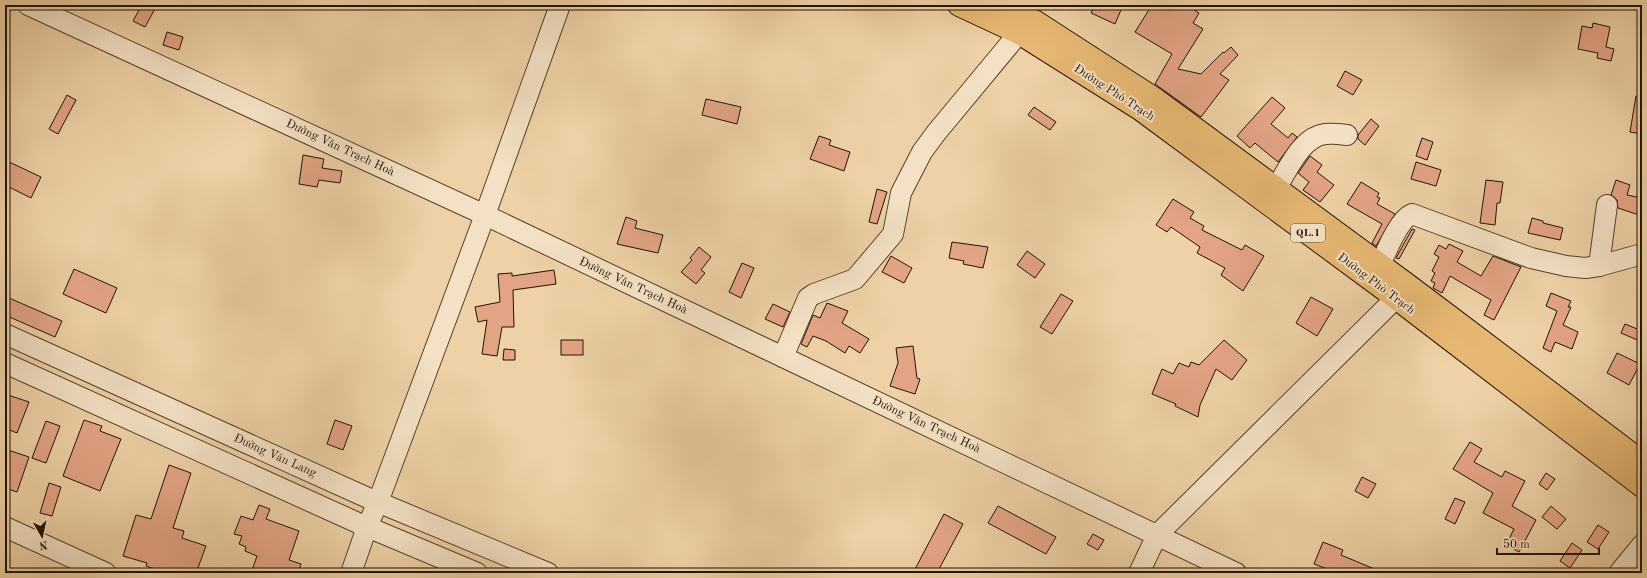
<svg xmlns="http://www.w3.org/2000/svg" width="1647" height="578" viewBox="0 0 1647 578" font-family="'Old Standard TT',serif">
	<rect width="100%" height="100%" fill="#eed1a6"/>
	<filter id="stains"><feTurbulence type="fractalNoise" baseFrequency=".005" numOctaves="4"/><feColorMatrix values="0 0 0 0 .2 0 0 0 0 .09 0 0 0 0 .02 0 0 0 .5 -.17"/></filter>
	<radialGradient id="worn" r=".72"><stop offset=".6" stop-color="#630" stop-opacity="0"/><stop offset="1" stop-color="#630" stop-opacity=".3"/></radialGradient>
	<g fill="#e3a485" stroke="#221201">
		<path d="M144,5H157L145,27L133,21L140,8L142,9Z"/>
		<path d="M1095,5H1123L1115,24L1091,13Z"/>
		<path d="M1152,5H1187L1199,13L1193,23L1203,29L1178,69L1201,74L1223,52L1224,53L1231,47L1238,55L1220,74L1229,80L1201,117L1155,84L1172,54L1135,32Z"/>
		<path d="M1593,23L1610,27L1606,47L1614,49L1611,61L1597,58L1598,53L1578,49L1582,26L1592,28Z"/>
		<path d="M167,32L183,37L179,50L163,45Z"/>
		<path d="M1345,71L1362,80L1353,95L1337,86Z"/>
		<path d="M67,95L76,100L58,134L49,129Z"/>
		<path d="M1636,96L1642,97V134L1630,132Z"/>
		<path d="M1272,97L1285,108L1271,124L1288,138L1292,133L1297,137L1278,162L1255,143L1250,148L1237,136Z"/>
		<path d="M706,99L741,107L737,124L702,115Z"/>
		<path d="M1034,107L1056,122L1050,130L1028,115Z"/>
		<path d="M1371,119L1379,126L1365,145L1358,139V135Z"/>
		<path d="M819,136L831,140L829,145L850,152L844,171L810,159Z"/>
		<path d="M1422,138L1433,142L1427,160L1416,156Z"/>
		<path d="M303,155L324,159L322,168L342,171L340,183L319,180L317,187L299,184Z"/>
		<path d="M1310,156L1322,165L1317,172L1334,185L1320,202L1303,190L1309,182L1298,173Z"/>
		<path d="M5,160L41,177L31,198L5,185Z"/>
		<path d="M1416,162L1441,170L1436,186L1411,179Z"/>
		<path d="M1486,180L1503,182L1500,203H1497L1495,225L1480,223Z"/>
		<path d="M1616,180L1630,185L1627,195L1642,198V216L1618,208L1617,200L1611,195Z"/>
		<path d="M1361,182L1379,193L1377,197L1380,198L1377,204L1395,214L1376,246L1372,243L1382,224L1347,204Z"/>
		<path d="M877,189L887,192L877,224L869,222Z"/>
		<path d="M1173,199L1194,212L1190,218L1204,226L1202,230L1242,250L1245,245L1264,256L1243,291L1221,275L1225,268L1197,253L1200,247L1171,227L1167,232L1156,225Z"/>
		<path d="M626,217L637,221L635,228L663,235L658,253L617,244Z"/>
		<path d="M1532,218L1543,221V223L1563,228L1560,240L1528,233Z"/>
		<path d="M1412,229L1415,230L1399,259L1396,258Z"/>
		<path d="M952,242L988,247L983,268L963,264L964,261L949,258Z"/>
		<path d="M1449,244L1463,251L1457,262L1481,276L1493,256L1521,267L1494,320L1484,315L1491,300L1450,276L1442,293L1433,288L1435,283L1431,281L1435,273L1432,271L1439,257L1434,254L1439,245L1446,249Z"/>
		<path d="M699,247L711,257L701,270L705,273L696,284L681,272L692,260L690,258Z"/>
		<path d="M1027,251L1045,264L1035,278L1017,265Z"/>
		<path d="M891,256L912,268L904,283L882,272Z"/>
		<path d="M742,263L754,268L741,298L729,292Z"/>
		<path d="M74,269L117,288L106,313L63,294Z"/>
		<path d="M554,270L556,284L513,290L514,327H502L497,356L482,354L487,320L478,322L475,307L500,302L498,274L512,273V276Z"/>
		<path d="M1551,293L1571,301L1568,307H1571L1563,325L1578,332L1572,349L1555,342L1551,352L1543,348L1557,311L1546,306Z"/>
		<path d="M1061,294L1073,301L1052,334L1040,327Z"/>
		<path d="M1311,297L1333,309L1317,336L1296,323Z"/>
		<path d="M9,298L62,321L55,337L5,315V307Z"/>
		<path d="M827,303L848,311L842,323L869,339L860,353L849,346L845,353L826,341L813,336L807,347L801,344L813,315L820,318Z"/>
		<path d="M773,304L790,312L783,327L765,319Z"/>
		<path d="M1625,324L1642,331V342L1621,333Z"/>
		<rect x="561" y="340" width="22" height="15"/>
		<path d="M1224,340L1247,360L1232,380L1216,369L1200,405L1198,417L1175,406L1176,404L1152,394L1162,369L1173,374L1179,363L1189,367L1191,362L1199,365Z"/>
		<path d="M913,346L917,378L920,379L915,394L890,386L898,363L896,348Z"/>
		<path d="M504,349L515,350V360H503Z"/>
		<path d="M1617,353L1640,364L1629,385L1607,373Z"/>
		<path d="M5,394L29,402L17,433L5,428Z"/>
		<path d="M84,420L102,426L100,431L121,439L100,491L63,476Z"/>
		<path d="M335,420L352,426L343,450L327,444Z"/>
		<path d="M46,421L60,426L46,463L32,458Z"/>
		<path d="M1470,442L1482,449L1474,462L1502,477L1505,471L1525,481L1512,506L1536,520L1519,552L1506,545L1514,529L1483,513L1493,493L1453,469Z"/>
		<path d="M8,450L29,457L17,492L5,488V458Z"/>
		<path d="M169,465L191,473L173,528L184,531L182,538L206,546L196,573H166L146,566L147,563L123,556L136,515L151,519Z"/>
		<path d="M1546,473L1555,479L1547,490L1539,484Z"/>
		<path d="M1362,477L1376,484L1368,498L1355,491Z"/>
		<path d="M49,483L61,487L52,516L40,513Z"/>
		<path d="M1455,498L1465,502L1455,524L1445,519Z"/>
		<path d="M259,505L270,509L266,519L299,531L289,560L301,564L298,573H251L257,556L245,551L246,547L239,544L242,536L234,534L241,516L253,520Z"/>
		<path d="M998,506L1056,537L1046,554L988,523Z"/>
		<path d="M1551,506L1566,519L1557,529L1542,517Z"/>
		<path d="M944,514L963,524L937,573H913Z"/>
		<path d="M1598,525L1609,532L1598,549L1587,542Z"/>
		<path d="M1093,534L1104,540L1098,550L1087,544Z"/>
		<path d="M1323,542L1343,550L1341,555L1384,573H1338L1314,564Z"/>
		<path d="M1572,543L1582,550L1570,568L1560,561Z"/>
	</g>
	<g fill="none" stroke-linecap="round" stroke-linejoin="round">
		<defs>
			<g id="minor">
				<path d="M28,5L485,215L1236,573"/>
				<path d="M1276,188C1288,170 1301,137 1325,134C1332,133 1340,134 1347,135"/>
				<path d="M1380,265C1386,252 1399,219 1412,214L1531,258L1566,266L1585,268L1599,266L1642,254"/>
				<path d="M1599,266L1607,205"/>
				<path d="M5,334L368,498L548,573"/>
				<path d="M783,357L808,298L814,294L855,279L893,234L901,193L922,152L936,133L1019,33"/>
				<path d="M5,363L358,523L477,573"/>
				<path d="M5,527L106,573"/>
				<path d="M351,573L367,527L378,502L485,215L560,5"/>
				<path d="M1139,573L1157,535L1396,298"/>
				<path d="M1619,573L1642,545"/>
			</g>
			<g id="highway">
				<path d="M959,5L1019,33L1140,109L1396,298L1642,486"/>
				<path d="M1000,5L1036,22L1155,99L1409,286L1642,462"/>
			</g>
		</defs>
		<use href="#minor" stroke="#55422a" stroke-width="22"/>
		<use href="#highway" stroke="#221201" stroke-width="24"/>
		<use href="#minor" stroke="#f4e1c5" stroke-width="20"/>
		<use href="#highway" stroke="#e7b873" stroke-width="22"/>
	</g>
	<g text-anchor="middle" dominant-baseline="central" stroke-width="4" stroke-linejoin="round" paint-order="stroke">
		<rect fill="#f4e1c5" stroke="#61503c" stroke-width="1" x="1291" y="224" width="34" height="18" rx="3"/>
		<g font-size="11" font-weight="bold" fill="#221201">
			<text x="1308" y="233">QL.1</text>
		</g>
		<g font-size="12" fill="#221201" stroke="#f4e1c5">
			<text transform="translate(1114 93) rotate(33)">Đường Phò Trạch</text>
			<text transform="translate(340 148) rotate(25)">Đường Vân Trạch Hoà</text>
			<text transform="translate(1376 284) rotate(37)">Đường Phò Trạch</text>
			<text transform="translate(633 286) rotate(25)">Đường Vân Trạch Hoà</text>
			<text transform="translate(926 425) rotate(25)">Đường Vân Trạch Hoà</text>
			<text transform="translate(275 456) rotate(24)">Đường Văn Lang</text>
		</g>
	</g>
	<rect width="1647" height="578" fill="none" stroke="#eed1a6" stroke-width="20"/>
	<rect x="6" y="6" width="1635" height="566" fill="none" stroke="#221201" stroke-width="2"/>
	<rect x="10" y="10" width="1627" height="558" fill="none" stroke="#221201"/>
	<g transform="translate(42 536) rotate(171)" stroke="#f4e1c5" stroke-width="3" paint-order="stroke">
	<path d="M0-3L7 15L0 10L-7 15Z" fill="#221201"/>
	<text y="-6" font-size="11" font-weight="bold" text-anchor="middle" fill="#221201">N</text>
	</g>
	<path d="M1497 548v6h102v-6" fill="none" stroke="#221201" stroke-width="2"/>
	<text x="1503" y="548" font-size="12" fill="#221201" stroke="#f4e1c5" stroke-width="3" paint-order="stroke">50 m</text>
	<rect width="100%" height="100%" filter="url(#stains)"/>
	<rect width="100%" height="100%" fill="url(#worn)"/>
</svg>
